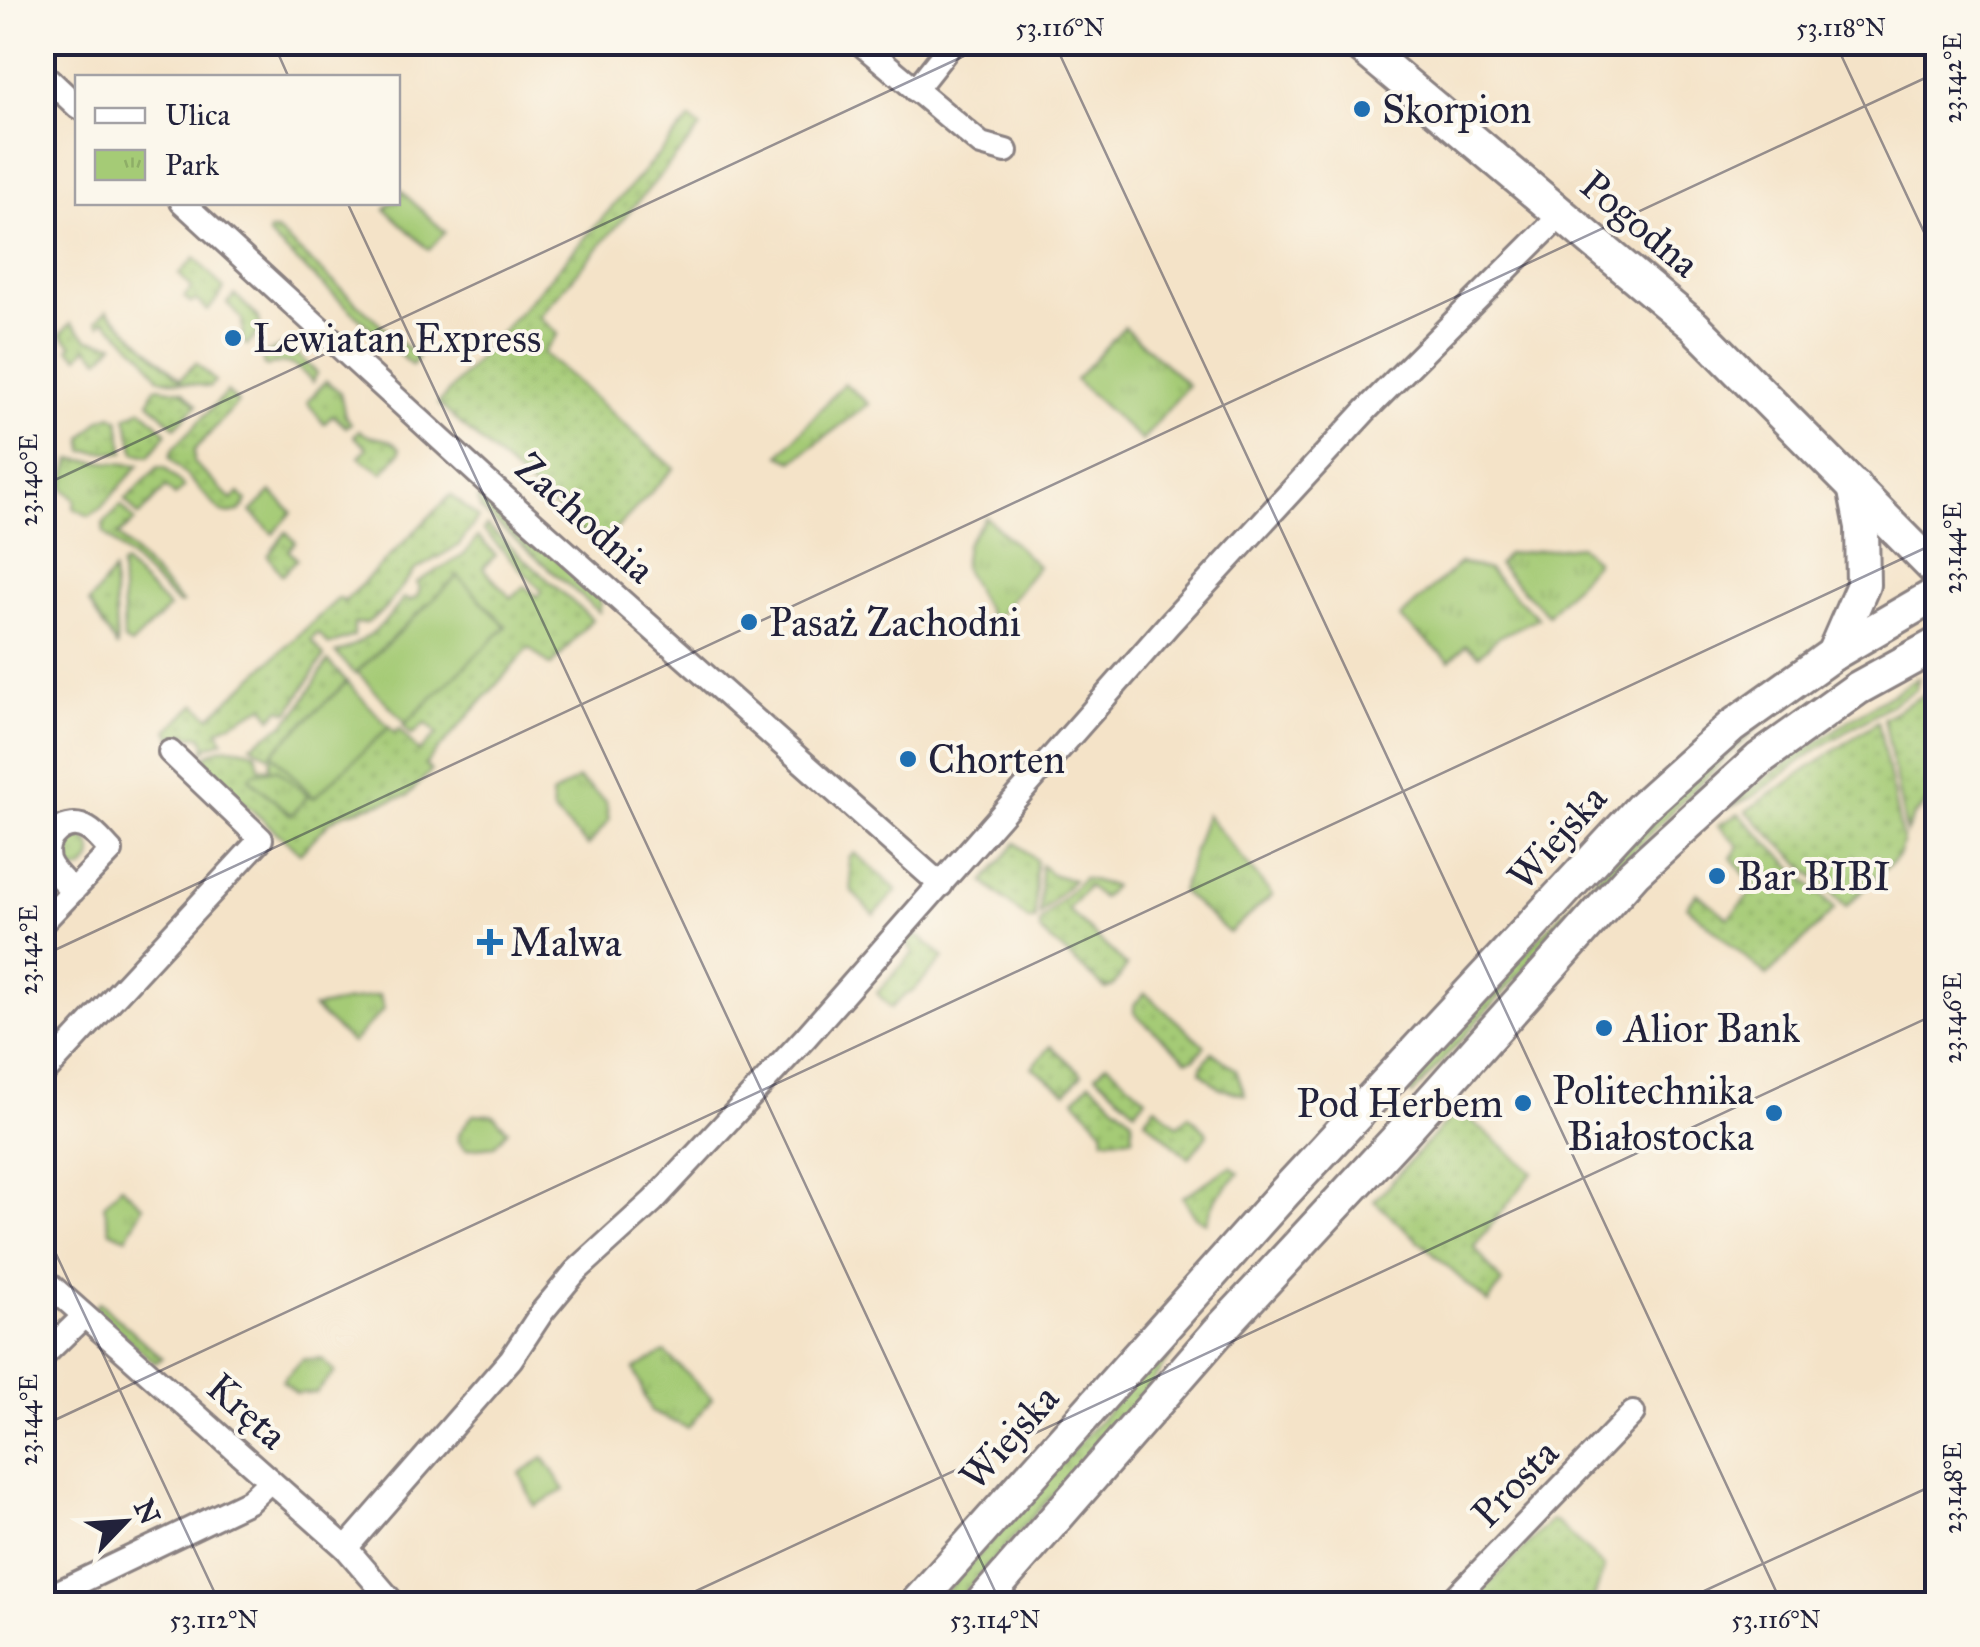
<svg xmlns="http://www.w3.org/2000/svg" width="1980" height="1647" viewBox="0 0 1980 1647" font-family="'IM FELL Great Primer',serif">
	<defs>
		<pattern id="grass-dots" width="8" height="8" patternUnits="userSpaceOnUse" patternTransform="scale(2.5)"><rect width="8" height="8" fill="#a5cb76"/><path d="M2 2h.1M6 6h.1" fill="none" stroke="#8eae67" stroke-width="1.8" stroke-linecap="round"/></pattern>
		<pattern id="park-tufts" width="24" height="20" patternUnits="userSpaceOnUse" patternTransform="scale(2.5)"><rect width="24" height="20" fill="#a5cb76"/><path d="M3 7l-1-3M5 7V3M7 7l1-3M15 17l-1-3M17 17v-4M19 17l1-3" fill="none" stroke="#8eae67"/></pattern>
	</defs>
	<rect width="100%" height="100%" fill="#fbf7ec"/>
	<filter id="ink" filterUnits="userSpaceOnUse"><feTurbulence type="fractalNoise" baseFrequency=".01" numOctaves="2"/><feDisplacementMap in="SourceGraphic" scale="20" xChannelSelector="R" yChannelSelector="G"/><feConvolveMatrix kernelMatrix="1 2 1 2 8 2 1 2 1" color-interpolation-filters="sRGB"/></filter>
	<filter id="wash" filterUnits="userSpaceOnUse"><feTurbulence type="fractalNoise" baseFrequency=".0048" numOctaves="4" result="noise"/><feDisplacementMap in="SourceGraphic" scale="40" xChannelSelector="R" yChannelSelector="G"/><feGaussianBlur stdDeviation="2.25" result="paint"/><feColorMatrix in="noise" values="0 0 0 0 0 0 0 0 0 0 0 0 0 0 0 0 0 1.4 0 .05"/><feComposite in="paint" operator="in"/></filter>
	<g filter="url(#wash)">
		<rect width="100%" height="100%" fill="#f4e3c8"/>
		<g fill="url(#grass-dots)" stroke="#647658" stroke-width="2.5" fill-rule="evenodd">
			<path d="M690,119L701,128L539,317L558,334L543,353L674,468L599,547L438,404Z"/>
			<path d="M269,231H277L418,358L412,366L269,236Z"/>
			<path d="M195,258L224,289L208,311L196,300L191,303L184,297L192,288L179,274Z"/>
			<path d="M235,295L257,316L262,329L247,345L243,342L242,319L227,303Z"/>
			<path d="M107,310L180,379L196,363L215,381L209,387L159,378L144,356L105,320L100,325L97,321Z"/>
			<path d="M71,323L88,339L114,344L100,359L87,347L79,357L69,349L72,345L61,334Z"/>
			<path d="M286,344L317,373L313,382C299,368 287,356 267,367L263,364V355Z"/>
			<path d="M326,381L340,392L345,416L351,423L346,427L333,415L324,424L307,402Z"/>
			<path d="M158,387L183,391L197,405L175,427L149,402L154,389Z"/>
			<path d="M227,392L238,402L194,451V463L232,500L239,493L247,501C243,512 231,517 220,511L170,458L172,450Z"/>
			<path d="M142,409L167,433L149,456L135,453L126,417Z"/>
			<path d="M112,415L119,420L124,453L84,451L83,438L101,419Z"/>
			<path d="M359,430C372,442 384,433 400,448V452L383,473L359,457L367,448L354,436Z"/>
			<path d="M158,467L165,468L184,487L175,496L166,487L139,516L125,500Z"/>
			<path d="M483,492L597,593L601,604L599,612L480,509L478,499Z"/>
			<path d="M451,495L478,518L459,545L414,571L385,609L367,623L354,624V636L329,645L318,633L311,640L324,656L289,712L280,709L272,718L264,706L218,730L223,741L209,746L204,751L205,743L201,736H190L187,733L183,735L192,749L204,758C221,742 236,747 256,752L259,767L270,768L271,757L251,745L283,725L298,710L328,661L347,682L272,753L313,797L389,727L395,733L399,729L419,752L437,734L426,723L412,735L403,725L506,626L458,576L355,674L336,653C365,643 386,624 404,598L409,601L417,597L420,589L416,583L464,555L478,537L496,555L483,568L511,598L525,586L537,597L542,591L483,530L487,526L592,619L551,666L529,648L425,765L431,771L407,796L345,813L331,821L300,853L172,739L168,730L196,704L210,717L339,598L344,602ZM250,779L307,796V797L291,815Z"/>
			<path d="M121,505L135,521L118,535L182,603L178,604L104,533L103,524Z"/>
			<path d="M286,532L296,542L288,550L297,559L282,575L268,556Z"/>
			<path d="M113,571L117,648L89,603Z"/>
			<path d="M1918,678L1916,689L1816,750L1754,796L1725,809C1787,760 1850,718 1918,678Z"/>
			<path d="M1933,689H1938L1937,794L1914,816L1906,833L1884,718Z"/>
			<path d="M1766,720C1640,837 1527,966 1412,1095L1409,1091L1451,1030L1705,764Z"/>
			<path d="M1878,721L1903,843L1898,856L1846,907L1746,811Z"/>
			<path d="M1739,814L1835,909L1767,976L1687,906L1697,893L1728,918L1756,888L1731,858L1739,846L1718,825Z"/>
			<circle cx="74" cy="853" r="18"/>
			<path d="M1016,843L1036,860L1035,920H1028L984,882Z"/>
			<path d="M855,853L897,890L874,915L852,892L849,858Z"/>
			<path d="M1041,865L1051,874L1073,880L1040,915Z"/>
			<path d="M1083,878L1113,886L1102,898L1088,886L1068,910L1127,966L1113,986L1106,989L1040,931V922Z"/>
			<path d="M911,935L922,938L944,958L912,992L905,995L891,1008L877,993L913,953L907,942Z"/>
			<path d="M1145,993L1205,1046L1195,1058L1187,1060L1134,1013V1005Z"/>
			<path d="M1051,1046L1082,1074L1066,1092L1032,1067Z"/>
			<path d="M1212,1052L1236,1070L1245,1095L1219,1088L1201,1072L1202,1065Z"/>
			<path d="M1107,1063L1146,1098L1135,1110L1096,1075Z"/>
			<path d="M1090,1082L1132,1119L1133,1137L1104,1139L1103,1129L1075,1099Z"/>
			<path d="M1156,1106L1178,1126L1189,1115L1206,1131L1207,1135L1189,1158L1145,1119Z"/>
			<path d="M1458,1109L1533,1172L1474,1247L1502,1283L1488,1303L1374,1201Z"/>
			<path d="M1231,1166L1239,1173L1216,1198L1206,1222L1195,1217L1183,1197Z"/>
			<path d="M99,1302L162,1358L155,1363L94,1309Z"/>
			<path d="M1185,1325L1188,1330L1142,1397L953,1604H935Z"/>
			<path d="M1551,1521L1557,1523L1604,1567L1592,1604H1470Z"/>
		</g>
		<g fill="url(#park-tufts)" stroke="#647658" stroke-width="2.5">
			<path d="M401,191L445,232L429,250L385,209L391,203L398,202Z"/>
			<path d="M1124,327L1188,385L1142,441L1075,380Z"/>
			<path d="M844,383L869,404L793,461L780,455Z"/>
			<path d="M71,459L139,465L101,508L89,516L74,508L75,499L63,488Z"/>
			<path d="M271,492L292,512L273,534L251,512Z"/>
			<path d="M986,517L1038,566L993,622L963,567L966,544Z"/>
			<path d="M1579,546L1596,561L1548,615L1498,565L1507,554Z"/>
			<path d="M1460,563L1488,570L1538,618L1497,638L1479,655L1466,645L1450,661L1400,618Z"/>
			<path d="M124,564L169,608L131,645L124,641L121,566Z"/>
			<path d="M277,769L308,796L291,815L249,778L254,773Z"/>
			<path d="M578,779L606,801L609,820L588,846L553,812L552,795Z"/>
			<path d="M1206,814L1272,895L1229,933L1181,891Z"/>
			<path d="M379,995L384,1009L352,1043L313,1008Z"/>
			<path d="M473,1114L493,1115L508,1130L494,1146L466,1149L459,1142L458,1135Z"/>
			<path d="M121,1186L143,1206L127,1238L110,1231L104,1205Z"/>
			<path d="M665,1352L712,1398L688,1428L651,1412L634,1369Z"/>
			<path d="M303,1359H322L335,1372L315,1393H296L282,1381Z"/>
			<path d="M544,1458L565,1490L534,1506L520,1473Z"/>
		</g>
		<g fill="#a5cb76" stroke="#647658" stroke-width="2.5">
			<path d="M458,576L506,627L406,723L357,672Z"/>
			<path d="M347,682L389,727L314,798L272,753Z"/>
		</g>
	</g>
	<g filter="url(#ink)">
		<g fill="none" stroke-linecap="round" stroke-linejoin="round">
			<defs>
				<g id="street">
					<path d="M859,42L981,144L1006,151"/>
					<path d="M42,73L78,107"/>
					<path d="M915,90L953,42"/>
					<path d="M182,202L485,480L941,885"/>
					<path d="M42,923L111,851C104,844 97,834 88,829C67,816 42,837 48,860C52,872 65,882 73,891"/>
					<path d="M42,1075L261,839L170,752"/>
					<path d="M42,1278L346,1548L394,1604"/>
					<path d="M42,1357L84,1316"/>
					<path d="M346,1548L511,1359L542,1312L576,1271L653,1201L805,1038L1169,624L1366,410L1563,213"/>
					<path d="M42,1600L249,1501L270,1481"/>
					<path d="M1449,1604L1633,1413"/>
				</g>
				<g id="secondary">
					<path d="M1356,42L1694,326L1938,572"/>
					<path d="M1833,654L1863,585L1862,527L1854,486"/>
					<path d="M916,1604L1285,1192L1642,807L1731,727L1833,654L1938,593"/>
					<path d="M981,1604L1217,1333L1397,1139L1634,873L1759,759L1858,688L1938,644"/>
				</g>
			</defs>
			<use href="#street" stroke="#8b8282" stroke-width="28"/>
			<use href="#secondary" stroke="#8b8282" stroke-width="38"/>
			<use href="#street" stroke="#fff" stroke-width="22"/>
			<use href="#secondary" stroke="#fff" stroke-width="32"/>
		</g>
	</g>
	<path fill="none" stroke="#22223b" stroke-width="2.5" stroke-opacity="0.45" d="M273,42L289,78M1054,42L1782,1604M1835,42L1938,262M347,202L1001,1604M42,486L994,42M42,956L1938,72M42,1224L220,1604M42,1426L1938,542M668,1604L1938,1013M1676,1604L1938,1483"/>
	<g fill="#1f6fb2" stroke="#fbf7ec" stroke-width="4">
		<circle cx="1362" cy="109" r="10"/>
		<circle cx="233" cy="338" r="10"/>
		<circle cx="749" cy="622" r="10"/>
		<circle cx="908" cy="759" r="10"/>
		<circle cx="1717" cy="876" r="10"/>
		<path d="M485 927h10v10h10v10h-10v10h-10v-10h-10v-10h10z"/>
		<circle cx="1604" cy="1028" r="10"/>
		<circle cx="1523" cy="1103" r="10"/>
		<circle cx="1774" cy="1113" r="10"/>
	</g>
	<g text-anchor="middle" dominant-baseline="central" stroke-width="8" stroke-linejoin="round" paint-order="stroke">
		<g font-size="40" fill="#22223b" stroke="#fbf7ec" text-anchor="start">
			<text x="1382" y="109">Skorpion</text>
			<text x="253" y="338">Lewiatan Express</text>
			<text x="769" y="622">Pasaż Zachodni</text>
			<text x="928" y="759">Chorten</text>
			<text x="1737" y="876">Bar BIBI</text>
			<text x="510" y="942">Malwa</text>
			<text x="1624" y="1028">Alior Bank</text>
			<text x="1754" y="1090" text-anchor="end">Politechnika<tspan x="1754" dy="46">Białostocka</tspan></text>
			<text x="1503" y="1103" text-anchor="end">Pod Herbem</text>
		</g>
		<g font-size="40" fill="#22223b" stroke="#fbf7ec">
			<text transform="translate(1640 224) rotate(40)">Pogodna</text>
			<text transform="translate(585 518) rotate(42)">Zachodnia</text>
			<text transform="translate(1557 837) rotate(-48)">Wiejska</text>
			<text transform="translate(247 1411) rotate(42)">Kręta</text>
			<text transform="translate(1009 1437) rotate(-48)">Wiejska</text>
			<text transform="translate(1515 1483) rotate(-46)">Prosta</text>
		</g>
	</g>
	<rect width="1980" height="1647" fill="none" stroke="#fbf7ec" stroke-width="110"/>
	<rect x="75" y="75" width="325" height="130" fill="#fbf7ec" stroke="#a4a2a5" stroke-width="2.5"/>
	<rect x="95" y="108" width="50" height="15" fill="#ffffff" stroke="#a4a2a5" stroke-width="2.5"/>
	<text x="165" y="125" font-size="30" fill="#22223b">Ulica</text>
	<rect x="95" y="150" width="50" height="30" fill="url(#park-tufts)" stroke="#a4a2a5" stroke-width="2.5"/>
	<text x="165" y="175" font-size="30" fill="#22223b">Park</text>
	<g transform="translate(125 1522) rotate(65)" stroke="#fbf7ec" stroke-width="8" paint-order="stroke">
	<path d="M0-8L18 38L0 25L-18 38Z" fill="#22223b"/>
	<text y="-15" font-size="28" font-weight="bold" text-anchor="middle" fill="#22223b">N</text>
	</g>
	<rect x="55" y="55" width="1870" height="1537" fill="none" stroke="#22223b" stroke-width="4"/>
	<g font-size="25" text-anchor="middle" fill="#22223b">
		<text x="1060" y="36">53.116°N</text>
		<text x="1841" y="36">53.118°N</text>
		<text transform="translate(1952 78) rotate(-90)" y="9">23.142°E</text>
		<text transform="translate(28 480) rotate(-90)" y="9">23.140°E</text>
		<text transform="translate(1952 548) rotate(-90)" y="9">23.144°E</text>
		<text transform="translate(28 950) rotate(-90)" y="9">23.142°E</text>
		<text transform="translate(1952 1018) rotate(-90)" y="9">23.146°E</text>
		<text transform="translate(28 1420) rotate(-90)" y="9">23.144°E</text>
		<text transform="translate(1952 1488) rotate(-90)" y="9">23.148°E</text>
		<text x="214" y="1628">53.112°N</text>
		<text x="995" y="1628">53.114°N</text>
		<text x="1776" y="1628">53.116°N</text>
	</g>
</svg>
